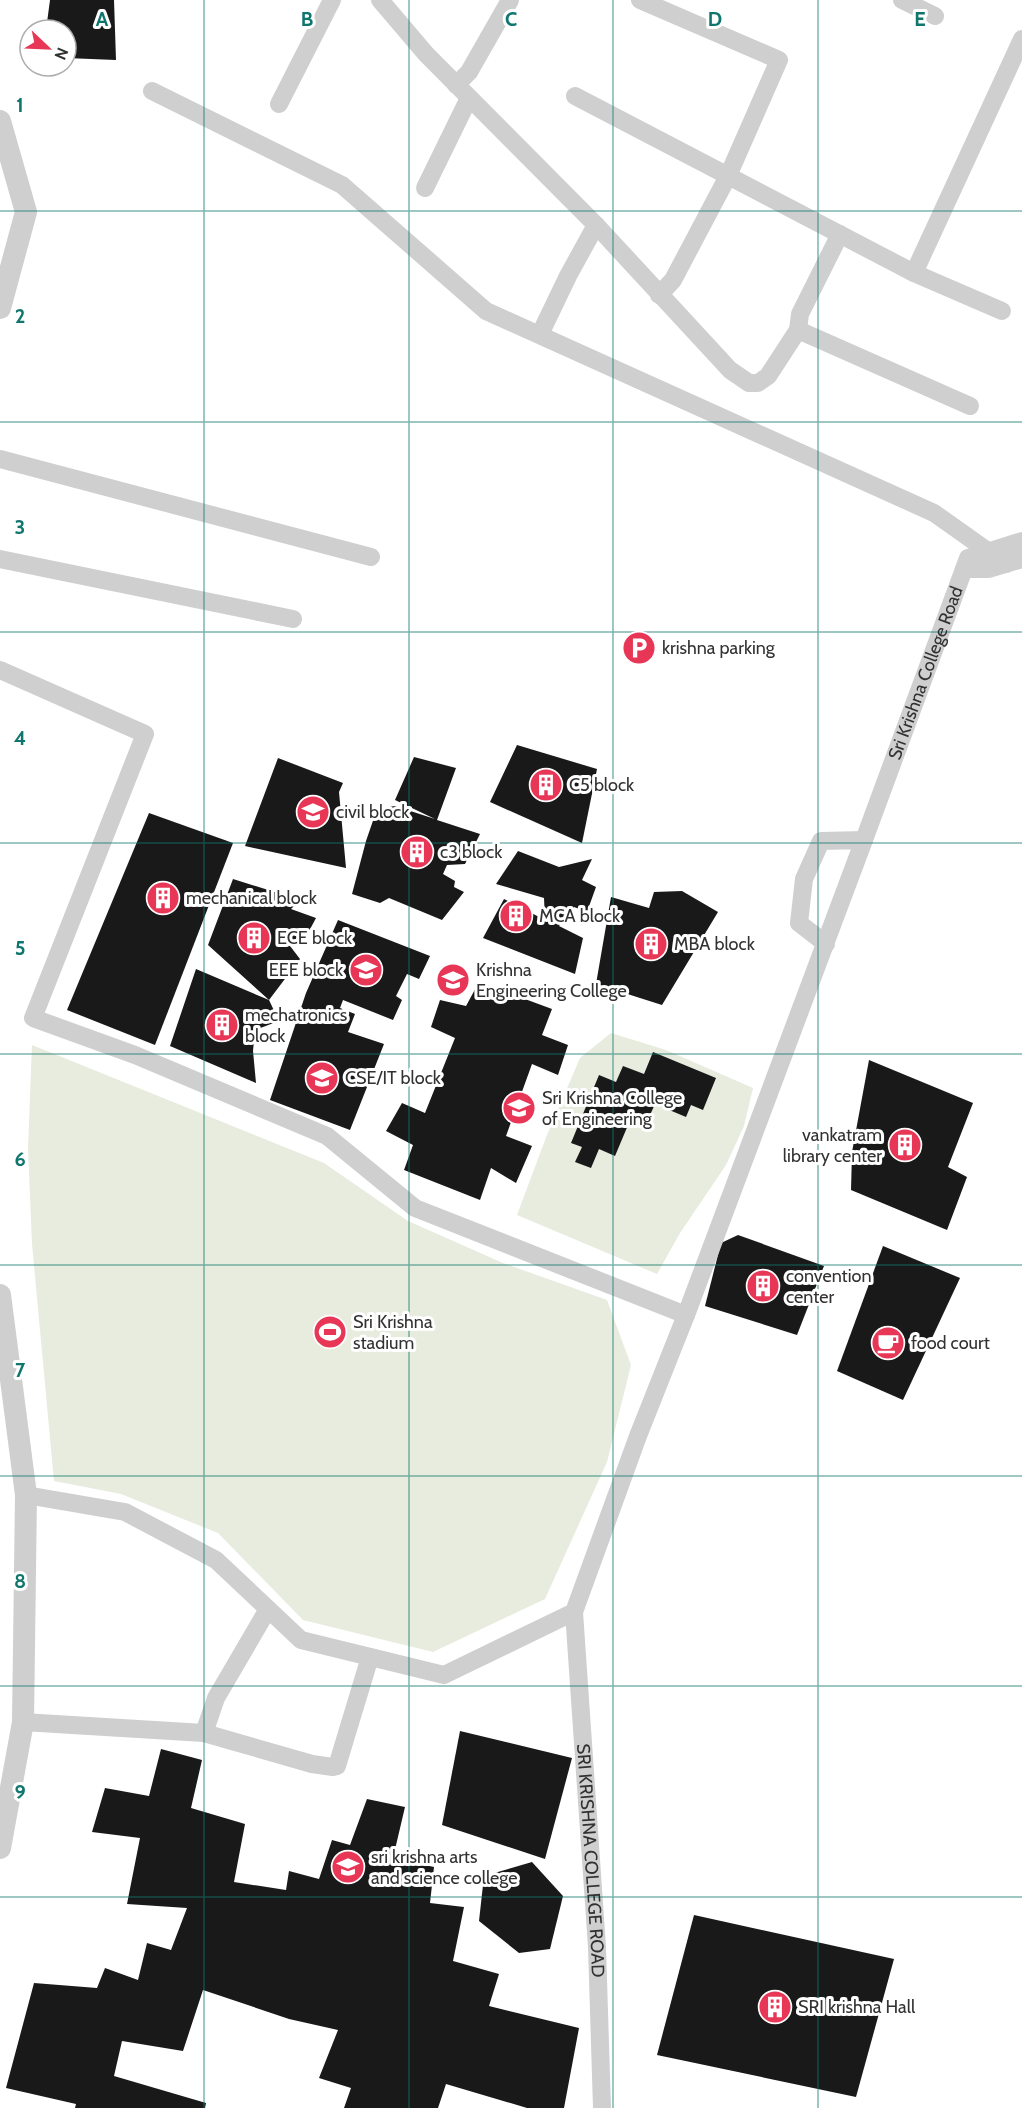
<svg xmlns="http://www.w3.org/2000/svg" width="1022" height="2108" viewBox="0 0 1022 2108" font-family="Cabin,sans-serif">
	<rect width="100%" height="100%" fill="#fff"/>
	<g fill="#e7ecde">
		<path d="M611,1033L666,1050L753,1088L744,1126L726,1165L680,1233L657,1274L517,1215L547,1135L580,1058Z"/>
		<path d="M32,1045L324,1163L408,1221L503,1263L607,1300L631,1365L607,1462L545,1599L433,1652L303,1620L218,1533L121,1494L54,1481L32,1244L28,1148Z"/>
	</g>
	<g fill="#191919">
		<path d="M50,0H114L116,60L66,58V30H46Z"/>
		<path d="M517,745L597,769L582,843L490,802Z"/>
		<path d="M414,757L456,768L437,820L480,834L465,864L447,865L443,874L455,881L454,887L464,892L442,920L389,898L380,903L352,894L366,841L377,809L395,806L435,819L395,800Z"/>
		<path d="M278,758L343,783L339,792L346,868L245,846Z"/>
		<path d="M149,813L233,843L155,1045L67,1010Z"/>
		<path d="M518,851L559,867L592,859L582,880L596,887L587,912L574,907L559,926L583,938L575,974L483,938L504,899L545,920L544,898L496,884Z"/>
		<path d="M233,879L300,900L291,909L316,918L307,935L287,942L300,959L269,1000L208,945Z"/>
		<path d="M682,891L718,912L662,1005L596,984L611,897L649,908L654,892Z"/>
		<path d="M338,920L430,956L419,979L407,974L396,996L402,1000L393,1020L343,1000L340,1008L355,1014L348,1032L384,1044L350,1130L270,1100L306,993Z"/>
		<path d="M196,969L269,1000L279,1021L255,1030L253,1051L256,1083L170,1046Z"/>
		<path d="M479,982L552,1009L542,1035L568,1045L558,1075L532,1064L506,1136L532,1146L516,1183L491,1168L480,1200L404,1170L413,1145L386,1131L402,1103L425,1113L455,1038L431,1027L440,1000L466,1006Z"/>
		<path d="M653,1052L716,1078L703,1110L691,1105L686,1117L655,1104L646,1124L631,1118L615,1156L599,1149L591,1168L575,1162L582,1147L571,1143L599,1075L616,1082L623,1066L644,1074Z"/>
		<path d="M869,1060L973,1103L948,1167L967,1177L947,1230L851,1190L852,1152Z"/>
		<path d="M738,1235L824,1266L797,1335L705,1306L721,1243Z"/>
		<path d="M883,1246L960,1278L903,1400L837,1371Z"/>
		<path d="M460,1731L572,1758L545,1859L442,1825Z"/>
		<path d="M161,1749L202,1760L191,1808L245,1824L234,1882L286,1890L289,1871L319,1879L332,1840L350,1845L367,1799L405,1807L393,1858L434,1867L430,1903L464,1907L453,1961L499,1974L489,2006L579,2028L564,2108H527L446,2084L438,2108H344L351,2088L319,2078L338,2030L289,2019L203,1990L183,2051L122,2041L114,2076L206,2103L205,2108H75L76,2104L6,2088L34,1983L97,1988L105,1968L138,1980L147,1943L171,1950L187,1908L127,1904L140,1838L92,1832L105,1788L149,1796Z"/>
		<path d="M532,1862L563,1896L550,1949L519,1953L479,1921L484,1876Z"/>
		<path d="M694,1915L894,1959L856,2097L657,2055Z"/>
	</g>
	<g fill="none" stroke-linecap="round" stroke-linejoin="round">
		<g stroke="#cfcfcf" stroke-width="18">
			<path d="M380,0L426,54L596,225L730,370L749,383H758L768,376L798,330L800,314L840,234"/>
			<path d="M640,0L779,60L728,176L673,280L659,295"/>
			<path d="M902,0L935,16"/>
			<path d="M456,85L469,72L510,0"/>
			<path d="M152,91L342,185L486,311L934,513L1006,564"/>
			<path d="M575,96L914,273L1022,39"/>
			<path d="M279,104L332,0"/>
			<path d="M425,188L469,98"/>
			<path d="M914,273L1002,311"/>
			<path d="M544,326L568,276L596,225"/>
			<path d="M798,330L970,406"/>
			<path d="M0,459L371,557"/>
			<path d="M0,559L293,619"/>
			<path d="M964,569H989L1022,559"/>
			<path d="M0,670L145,734L33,1018L135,1055L327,1136L415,1208L686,1315L638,1436L574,1612L444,1675L301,1640L216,1560L125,1512L26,1495"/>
			<path id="s1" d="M864,840L968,558L1022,541"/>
			<path d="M686,1315L864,840L821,841L804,879L799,923L826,944"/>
			<path id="s2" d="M574,1612L597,1947L602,2108"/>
			<path d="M23,1722L204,1733L312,1764L333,1767L337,1766L370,1657"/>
			<path d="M204,1733L216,1698L268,1609"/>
		</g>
		<g stroke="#cfcfcf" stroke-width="22">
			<path d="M0,121L26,212L0,308"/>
			<path d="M0,1295L26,1495L23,1722L0,1848"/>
		</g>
	</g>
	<path fill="none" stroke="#0f766e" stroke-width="1.5" stroke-opacity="0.55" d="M204,0V2108M409,0V2108M613,0V2108M818,0V2108M0,211H1022M0,422H1022M0,632H1022M0,843H1022M0,1054H1022M0,1265H1022M0,1476H1022M0,1686H1022M0,1897H1022"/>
	<defs>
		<symbol id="parking-disc" viewBox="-11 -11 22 22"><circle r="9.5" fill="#e83656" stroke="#fff"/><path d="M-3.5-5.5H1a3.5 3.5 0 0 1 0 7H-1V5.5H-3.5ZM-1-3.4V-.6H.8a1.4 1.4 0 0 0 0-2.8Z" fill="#fff"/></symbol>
		<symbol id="building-disc" viewBox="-11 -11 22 22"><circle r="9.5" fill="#e83656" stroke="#fff"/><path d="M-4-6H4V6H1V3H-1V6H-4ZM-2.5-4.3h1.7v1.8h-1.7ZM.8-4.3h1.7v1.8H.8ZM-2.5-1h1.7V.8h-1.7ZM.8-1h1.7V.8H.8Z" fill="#fff"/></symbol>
		<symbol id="university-disc" viewBox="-11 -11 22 22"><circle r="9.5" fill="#e83656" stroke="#fff"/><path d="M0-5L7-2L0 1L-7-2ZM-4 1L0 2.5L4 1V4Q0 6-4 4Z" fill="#fff"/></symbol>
		<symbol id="stadium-disc" viewBox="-11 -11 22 22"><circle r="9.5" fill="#e83656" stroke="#fff"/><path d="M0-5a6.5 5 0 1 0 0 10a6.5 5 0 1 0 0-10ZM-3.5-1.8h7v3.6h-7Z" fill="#fff"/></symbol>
		<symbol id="cafe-disc" viewBox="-11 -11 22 22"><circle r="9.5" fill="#e83656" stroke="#fff"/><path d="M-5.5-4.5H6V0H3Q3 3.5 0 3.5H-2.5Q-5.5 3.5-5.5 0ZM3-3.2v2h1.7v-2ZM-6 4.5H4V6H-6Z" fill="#fff"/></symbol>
	</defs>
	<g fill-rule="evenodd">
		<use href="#parking-disc" x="620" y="629" width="38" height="38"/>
		<use href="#building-disc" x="527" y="766" width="38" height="38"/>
		<use href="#university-disc" x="294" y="793" width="38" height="38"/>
		<use href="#building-disc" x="398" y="833" width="38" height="38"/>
		<use href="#building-disc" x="144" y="879" width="38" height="38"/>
		<use href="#building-disc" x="497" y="897" width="38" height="38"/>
		<use href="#building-disc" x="235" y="919" width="38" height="38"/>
		<use href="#building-disc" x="632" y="925" width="38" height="38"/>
		<use href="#university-disc" x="347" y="951" width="38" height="38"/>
		<use href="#university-disc" x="434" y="961" width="38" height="38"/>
		<use href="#building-disc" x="203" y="1006" width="38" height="38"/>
		<use href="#university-disc" x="303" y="1059" width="38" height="38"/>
		<use href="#university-disc" x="500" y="1089" width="38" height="38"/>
		<use href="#building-disc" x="886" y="1126" width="38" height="38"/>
		<use href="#building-disc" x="744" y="1267" width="38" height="38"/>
		<use href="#stadium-disc" x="311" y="1313" width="38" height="38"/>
		<use href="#cafe-disc" x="869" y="1324" width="38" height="38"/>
		<use href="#university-disc" x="329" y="1848" width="38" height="38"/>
		<use href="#building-disc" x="756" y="1988" width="38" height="38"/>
	</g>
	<g text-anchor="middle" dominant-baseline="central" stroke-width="6" stroke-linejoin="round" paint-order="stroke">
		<g font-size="18" fill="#323232" stroke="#fff" text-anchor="start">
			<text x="662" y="648">krishna parking</text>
			<text x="569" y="785">C5 block</text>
			<text x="336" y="812">civil block</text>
			<text x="440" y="852">c3 block</text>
			<text x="186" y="898">mechanical block</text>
			<text x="539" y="916">MCA block</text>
			<text x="277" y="938">ECE block</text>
			<text x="674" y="944">MBA block</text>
			<text x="343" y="970" text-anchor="end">EEE block</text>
			<text x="476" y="970">Krishna<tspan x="476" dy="21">Engineering College</tspan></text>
			<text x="245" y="1015">mechatronics<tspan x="245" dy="21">block</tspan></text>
			<text x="345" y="1078">CSE/IT block</text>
			<text x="542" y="1098">Sri Krishna College<tspan x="542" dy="21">of Engineering</tspan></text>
			<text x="882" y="1135" text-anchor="end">vankatram<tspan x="882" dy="21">library center</tspan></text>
			<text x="786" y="1276">convention<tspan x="786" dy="21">center</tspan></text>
			<text x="353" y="1322">Sri Krishna<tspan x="353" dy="21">stadium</tspan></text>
			<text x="911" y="1343">food court</text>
			<text x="371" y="1857">sri krishna arts<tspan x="371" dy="21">and science college</tspan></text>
			<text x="798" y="2007">SRI krishna Hall</text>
		</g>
		<g font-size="18" fill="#323232" stroke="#fff">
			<text stroke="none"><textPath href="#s1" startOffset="178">Sri Krishna College Road</textPath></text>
			<text stroke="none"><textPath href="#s2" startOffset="249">SRI KRISHNA COLLEGE ROAD</textPath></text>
		</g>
	</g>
	<g font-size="20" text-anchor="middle" font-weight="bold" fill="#0f766e" stroke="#fff" stroke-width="6" stroke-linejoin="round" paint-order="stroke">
		<text x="102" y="26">A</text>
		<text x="307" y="26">B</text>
		<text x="511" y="26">C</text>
		<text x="715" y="26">D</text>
		<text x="920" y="26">E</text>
		<text x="20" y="112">1</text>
		<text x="20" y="323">2</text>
		<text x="20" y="534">3</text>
		<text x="20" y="745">4</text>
		<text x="20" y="955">5</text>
		<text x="20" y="1166">6</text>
		<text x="20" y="1377">7</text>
		<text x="20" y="1588">8</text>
		<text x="20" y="1799">9</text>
	</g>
	<g transform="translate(48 48) rotate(113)"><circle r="28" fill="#ffffff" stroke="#adadad" stroke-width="1.5"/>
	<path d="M0-4.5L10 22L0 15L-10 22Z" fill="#e83656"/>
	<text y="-9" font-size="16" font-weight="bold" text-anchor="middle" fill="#323232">N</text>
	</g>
</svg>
